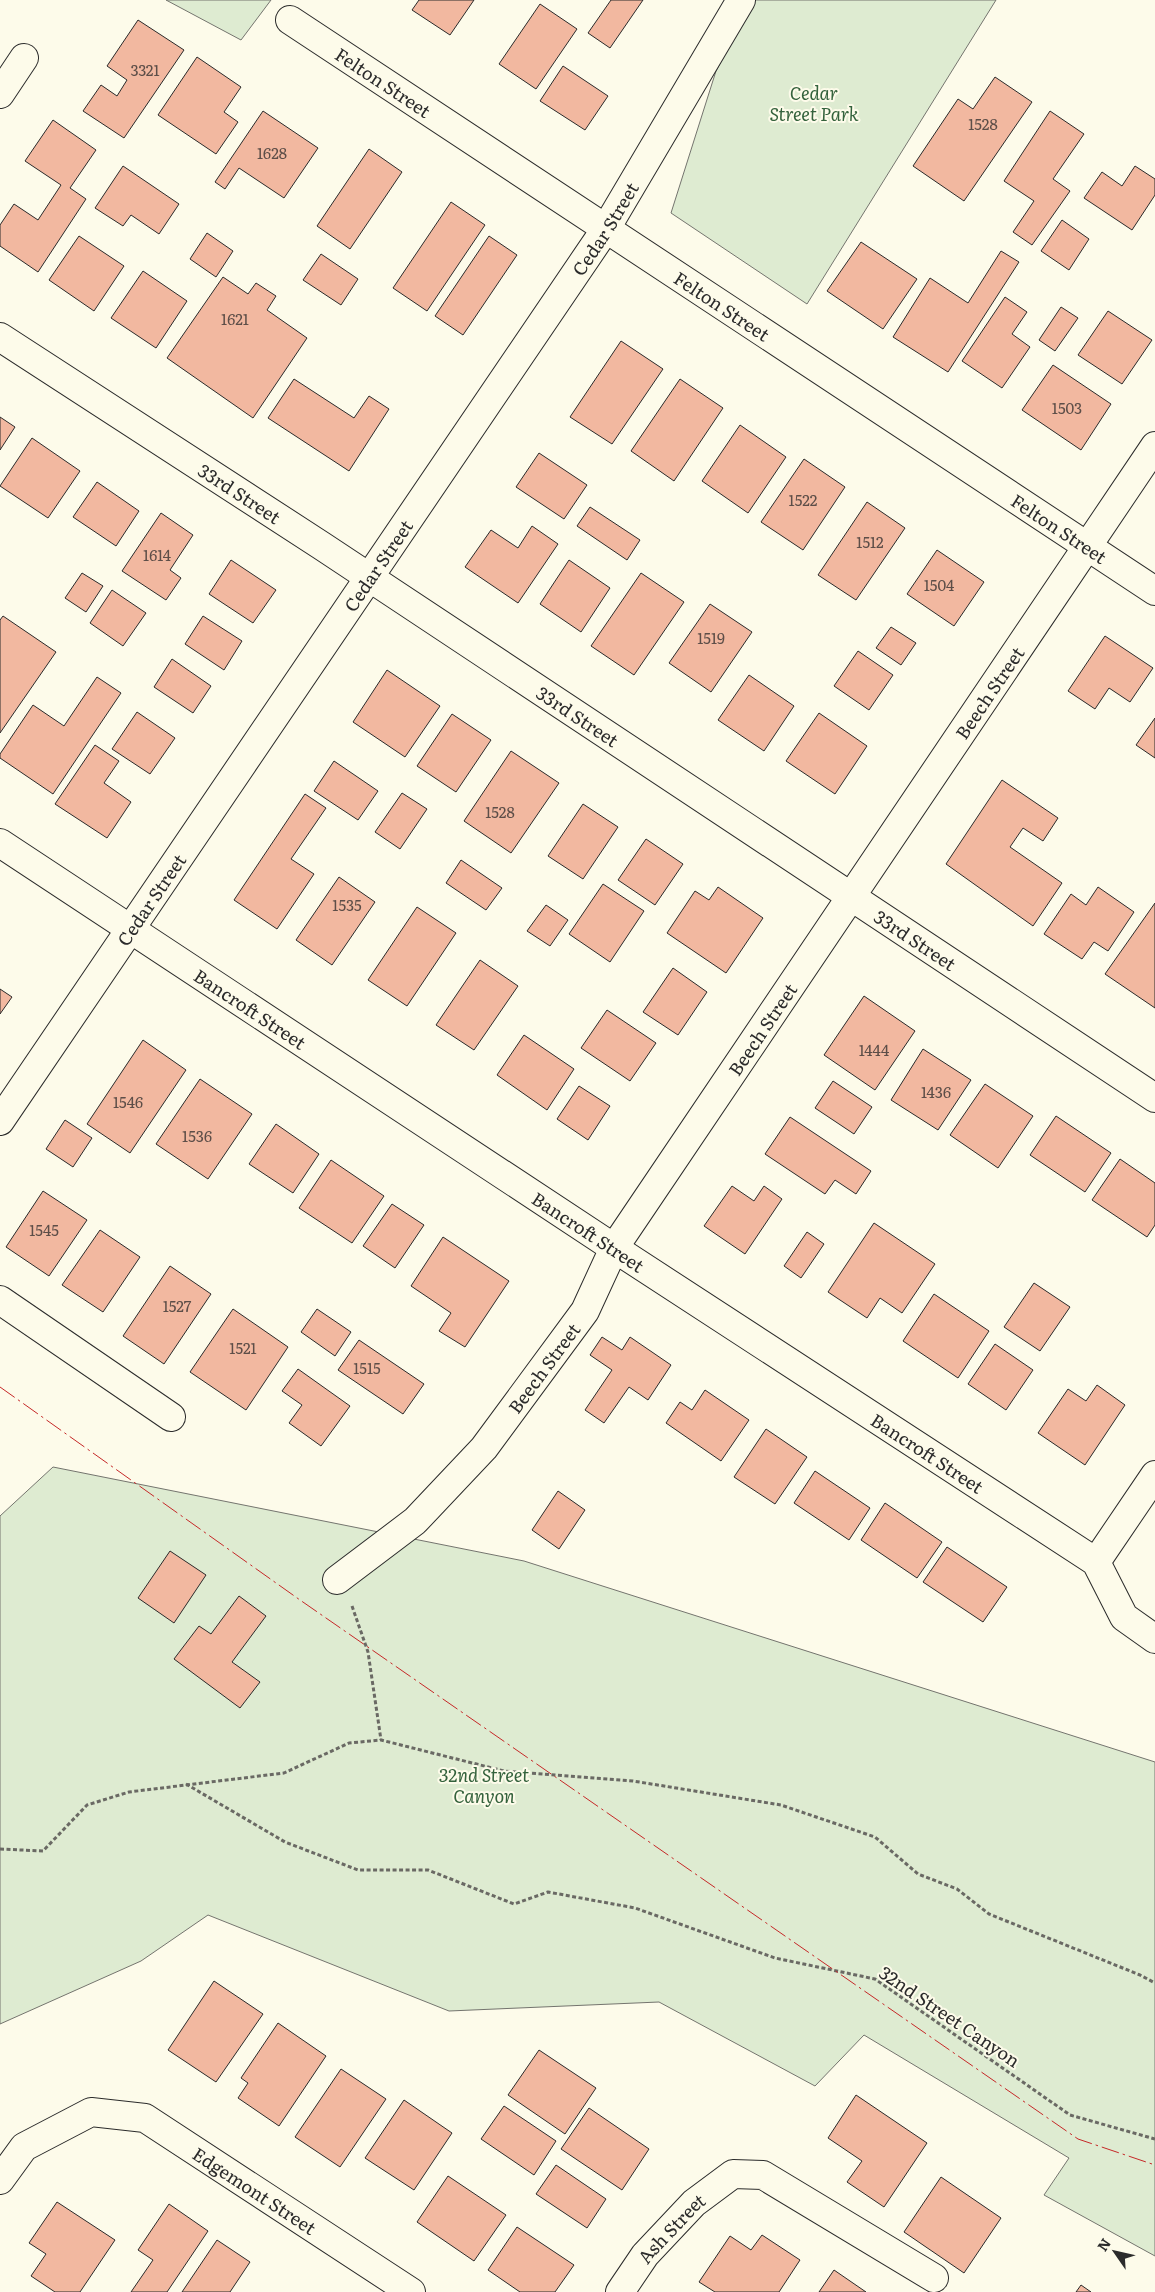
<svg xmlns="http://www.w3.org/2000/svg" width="1155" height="2292" viewBox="0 0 1155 2292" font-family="Literata,serif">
	<rect width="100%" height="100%" fill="#fdfbea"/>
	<g fill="#deebd1" stroke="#74746e">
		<path d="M166,0H271L241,40Z"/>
		<path d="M754,0H996L807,304L671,213L716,71Z"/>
		<path d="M53,1467L524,1561L1155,1762V2256L1044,2195L1069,2158L864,2035L815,2086L659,2002L449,2011L208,1915L141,1961L0,2024V1516Z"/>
	</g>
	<g fill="#f2b8a0" stroke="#2b2b2b">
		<path d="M419,0H474L450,35L412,10Z"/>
		<path d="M611,0H643L610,48L588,33Z"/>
		<path d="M540,4L577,29L536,89L499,64Z"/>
		<path d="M138,20L184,50L124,138L83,111L101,85L117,96L127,80L107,66Z"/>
		<path d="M197,57L241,87L224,112L238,122L216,154L158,115Z"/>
		<path d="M563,66L608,96L585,130L540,101Z"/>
		<path d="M995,77L1032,102L964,201L913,166L958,99L973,109Z"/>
		<path d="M263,111L318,148L284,198L239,168L225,189L215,182Z"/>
		<path d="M1050,111L1084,134L1053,179L1070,191L1032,245L1013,232L1034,201L1004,181Z"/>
		<path d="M53,120L96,150L70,188L86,199L38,272L0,246V225L14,204L38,220L61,185L25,161Z"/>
		<path d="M369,149L402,172L350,249L317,226Z"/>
		<path d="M123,166L179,204L159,234L131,215L123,226L95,208Z"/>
		<path d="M1135,166L1155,179V195L1132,230L1084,198L1102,172L1122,186Z"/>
		<path d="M451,202L485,225L427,311L393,288Z"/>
		<path d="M1062,220L1089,239L1069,270L1041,251Z"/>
		<path d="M207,233L233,251L216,277L190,259Z"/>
		<path d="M79,236L124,266L94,311L49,280Z"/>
		<path d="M489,236L517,255L463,335L435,316Z"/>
		<path d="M861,242L917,279L883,329L827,291Z"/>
		<path d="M1001,251L1019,262L948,372L893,337L930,278L968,303Z"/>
		<path d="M321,254L358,279L341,305L303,280Z"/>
		<path d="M143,271L187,301L156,348L111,318Z"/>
		<path d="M223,277L248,294L256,283L276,296L267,310L307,338L253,418L167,358Z"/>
		<path d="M1005,297L1027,312L1012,334L1030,347L1002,388L962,361Z"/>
		<path d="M1061,307L1078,318L1055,351L1039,340Z"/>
		<path d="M1108,311L1152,340L1122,384L1078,355Z"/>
		<path d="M621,341L663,369L612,444L570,417Z"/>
		<path d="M1053,365L1111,404L1081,450L1022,410Z"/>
		<path d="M294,379L354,418L369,396L389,409L349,471L268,418Z"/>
		<path d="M680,379L723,408L674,481L631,451Z"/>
		<path d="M0,417L15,427L0,450Z"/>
		<path d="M740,425L786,457L748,513L702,481Z"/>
		<path d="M32,438L80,471L48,518L0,486Z"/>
		<path d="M539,453L587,485L564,519L516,487Z"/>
		<path d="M804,459L845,487L803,550L761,522Z"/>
		<path d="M97,482L139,511L116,546L73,517Z"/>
		<path d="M867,502L905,528L856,600L818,575Z"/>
		<path d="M590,507L640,540L627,560L577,526Z"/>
		<path d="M161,513L193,535L170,570L181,578L166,600L122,571Z"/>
		<path d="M532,526L558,544L518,603L465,567L491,530L518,548Z"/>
		<path d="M937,550L984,582L954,626L907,594Z"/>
		<path d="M231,560L276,590L253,623L209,594Z"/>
		<path d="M569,560L610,588L581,632L540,604Z"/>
		<path d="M82,573L103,586L86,612L65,598Z"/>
		<path d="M641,573L684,602L634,675L591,646Z"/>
		<path d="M112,590L146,613L123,646L90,623Z"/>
		<path d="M710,604L752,632L711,692L669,663Z"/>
		<path d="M3,616L56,652L0,733V620Z"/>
		<path d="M203,616L242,641L224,670L185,644Z"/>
		<path d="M891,627L916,643L901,665L876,648Z"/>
		<path d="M1105,636L1153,668L1130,702L1109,688L1095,709L1068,691Z"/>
		<path d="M858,651L893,675L869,710L834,686Z"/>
		<path d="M172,659L211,686L193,713L154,687Z"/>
		<path d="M387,670L440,706L405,757L353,722Z"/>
		<path d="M749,675L794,706L764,751L718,720Z"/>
		<path d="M97,677L121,693L53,794L0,758V754L33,705L64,726Z"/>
		<path d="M137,712L175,738L150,774L112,749Z"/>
		<path d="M819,713L867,746L835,794L786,761Z"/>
		<path d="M452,714L491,740L456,792L417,766Z"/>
		<path d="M1155,718V758L1136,745Z"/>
		<path d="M95,745L119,761L104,783L131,802L107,838L55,804Z"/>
		<path d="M511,751L559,783L511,853L464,821Z"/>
		<path d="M334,761L378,791L358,820L314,791Z"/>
		<path d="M1002,780L1058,818L1043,841L1023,828L1010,847L1062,883L1033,926L946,864Z"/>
		<path d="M402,793L427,809L400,849L375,832Z"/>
		<path d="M305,794L326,808L291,859L314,874L277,929L234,900Z"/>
		<path d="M583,804L618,827L583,879L548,856Z"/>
		<path d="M646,839L683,864L655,905L618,880Z"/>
		<path d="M461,860L502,888L486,910L446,883Z"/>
		<path d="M339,877L375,902L332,965L296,940Z"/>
		<path d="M603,884L644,911L610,962L569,934Z"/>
		<path d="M718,887L763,918L726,973L667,933L695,891L709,900Z"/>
		<path d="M1098,887L1134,912L1108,951L1094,942L1082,959L1044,934L1071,894L1086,905Z"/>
		<path d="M1155,903V1008L1105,974Z"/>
		<path d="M546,905L568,920L550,946L527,931Z"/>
		<path d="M417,907L456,933L407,1006L368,980Z"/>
		<path d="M480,960L518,986L474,1050L436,1025Z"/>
		<path d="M673,968L707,992L678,1035L643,1012Z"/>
		<path d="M0,989L12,997L0,1014Z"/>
		<path d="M864,996L915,1031L875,1090L824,1055Z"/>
		<path d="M607,1010L656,1043L630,1081L581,1048Z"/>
		<path d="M524,1035L574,1069L547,1110L497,1075Z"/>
		<path d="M143,1040L186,1070L130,1153L87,1124Z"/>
		<path d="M923,1049L971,1080L938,1130L891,1100Z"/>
		<path d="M200,1079L252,1114L208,1179L156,1144Z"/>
		<path d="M833,1081L872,1107L854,1134L815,1108Z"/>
		<path d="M985,1084L1033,1116L998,1168L950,1135Z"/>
		<path d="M579,1086L610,1106L588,1140L557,1119Z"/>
		<path d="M1056,1116L1111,1153L1085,1192L1030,1155Z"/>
		<path d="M790,1117L871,1171L856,1194L835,1180L825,1194L765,1154Z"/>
		<path d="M65,1120L92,1138L73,1167L46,1149Z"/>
		<path d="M276,1124L319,1154L293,1193L249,1164Z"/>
		<path d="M1120,1159L1155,1183V1225L1147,1237L1092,1200Z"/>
		<path d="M331,1160L384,1196L352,1243L299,1208Z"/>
		<path d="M732,1186L754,1201L764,1186L782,1199L745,1254L704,1226Z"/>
		<path d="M43,1191L87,1220L49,1276L6,1247Z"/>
		<path d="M392,1204L424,1225L395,1268L363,1246Z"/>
		<path d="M874,1223L935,1264L902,1313L880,1298L867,1318L828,1292Z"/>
		<path d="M100,1230L140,1257L103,1312L62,1285Z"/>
		<path d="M807,1232L824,1244L801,1278L784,1266Z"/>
		<path d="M443,1237L509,1281L465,1347L439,1331L451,1313L411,1286Z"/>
		<path d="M170,1266L211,1294L164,1364L123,1336Z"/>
		<path d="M1034,1283L1070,1307L1040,1351L1004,1327Z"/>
		<path d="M934,1294L989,1331L958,1378L903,1341Z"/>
		<path d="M233,1309L288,1347L246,1410L190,1372Z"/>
		<path d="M317,1309L351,1332L335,1356L301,1332Z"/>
		<path d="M602,1337L622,1350L630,1337L671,1365L648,1400L629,1387L604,1423L585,1410L612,1370L590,1355Z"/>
		<path d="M359,1340L424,1384L403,1414L338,1370Z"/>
		<path d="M995,1344L1033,1370L1006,1410L968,1384Z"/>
		<path d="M298,1369L350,1406L321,1446L289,1423L302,1405L282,1391Z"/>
		<path d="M1097,1385L1125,1405L1085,1465L1038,1433L1068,1389L1086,1401Z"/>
		<path d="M705,1390L749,1420L721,1461L666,1423L680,1402L692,1410Z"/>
		<path d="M766,1429L807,1457L775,1504L734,1477Z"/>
		<path d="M815,1471L870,1508L849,1540L794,1503Z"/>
		<path d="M558,1491L585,1510L559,1549L532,1530Z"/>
		<path d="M885,1503L942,1542L917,1578L861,1540Z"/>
		<path d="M947,1547L1007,1587L983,1622L923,1582Z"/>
		<path d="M170,1551L206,1575L174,1623L138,1598Z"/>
		<path d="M239,1596L266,1616L232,1662L260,1682L240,1708L174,1659L199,1626L211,1634Z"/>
		<path d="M214,1981L263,2014L216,2082L168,2050Z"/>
		<path d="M278,2023L326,2056L279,2126L238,2098L248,2083L241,2078Z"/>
		<path d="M539,2050L596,2088L565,2134L508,2095Z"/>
		<path d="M341,2069L386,2099L340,2167L295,2137Z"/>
		<path d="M856,2095L927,2143L884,2207L847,2182L862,2161L828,2138Z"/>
		<path d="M404,2100L452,2133L414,2190L365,2158Z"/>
		<path d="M504,2106L556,2141L534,2175L481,2139Z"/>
		<path d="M589,2108L649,2149L622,2190L561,2149Z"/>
		<path d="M556,2165L606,2199L587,2228L536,2194Z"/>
		<path d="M448,2176L506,2215L474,2261L417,2222Z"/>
		<path d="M941,2177L1001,2218L964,2273L904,2232Z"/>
		<path d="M57,2202L115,2240L80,2292H55L31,2276L46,2254L29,2243Z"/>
		<path d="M169,2204L208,2231L167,2292H131L153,2260L138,2250Z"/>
		<path d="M517,2227L574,2265L555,2292H520L488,2270Z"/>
		<path d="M762,2235L800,2260L779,2292H715L699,2282L730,2236L751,2250Z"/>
		<path d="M217,2240L250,2262L230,2292H182Z"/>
		<path d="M834,2270L866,2292H819Z"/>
		<path d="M1081,2285L1091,2292H1076Z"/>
	</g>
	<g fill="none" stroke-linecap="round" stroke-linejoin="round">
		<defs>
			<g id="minor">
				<path id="s1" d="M290,20L1155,591"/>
				<path d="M0,94L24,58"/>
				<path id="s2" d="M0,337L322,546L1155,1098"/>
				<path id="s3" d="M0,843L614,1248L1096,1562L1124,1617L1155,1639"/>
				<path id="s4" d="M0,1121L605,230L741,0"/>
				<path d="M0,1300L171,1417"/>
				<path d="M1096,1562L1155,1475"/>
				<path id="s5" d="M337,1580L415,1521L484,1448L585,1311L614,1248L1155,446"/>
				<path id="s6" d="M0,2180L24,2147L91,2112L145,2118L411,2292"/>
				<path id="s7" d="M620,2292L645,2255L694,2203L733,2174L763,2175L934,2278"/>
			</g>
		</defs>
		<use href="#minor" stroke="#2b2b2b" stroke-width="30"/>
		<g stroke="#6a6964" stroke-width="3" stroke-dasharray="4 2.5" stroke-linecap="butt">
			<path d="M352,1606L368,1652L381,1740"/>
			<path d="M186,1784L285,1842L358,1870H428L514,1904L548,1892L635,1908L775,1958L875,1979L1070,2115L1155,2139"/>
			<path d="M0,1849L43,1851L87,1805L129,1792L284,1773L349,1743L381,1740L504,1771L633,1781L781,1805L875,1837L918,1874L957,1889L989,1914L1140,1975L1155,1983"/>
		</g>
		<use href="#minor" stroke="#fdfbea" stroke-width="28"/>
		<path stroke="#c62828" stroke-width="1" stroke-dasharray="18 4 2.5 4" stroke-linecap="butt" d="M0,1387L300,1600L1078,2139L1155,2165"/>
	</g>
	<g text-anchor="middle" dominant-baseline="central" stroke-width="4" stroke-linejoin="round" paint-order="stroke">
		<g font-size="15" fill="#5d4e48">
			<text x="145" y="69">3321</text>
			<text x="983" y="123">1528</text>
			<text x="272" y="152">1628</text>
			<text x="235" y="318">1621</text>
			<text x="1067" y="407">1503</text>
			<text x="803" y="499">1522</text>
			<text x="870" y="541">1512</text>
			<text x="157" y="554">1614</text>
			<text x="939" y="584">1504</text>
			<text x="711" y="637">1519</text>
			<text x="500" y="811">1528</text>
			<text x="347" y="904">1535</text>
			<text x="874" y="1049">1444</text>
			<text x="936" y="1091">1436</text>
			<text x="128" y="1101">1546</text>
			<text x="197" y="1135">1536</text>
			<text x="44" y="1229">1545</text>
			<text x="177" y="1305">1527</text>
			<text x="243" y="1347">1521</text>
			<text x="367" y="1367">1515</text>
		</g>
		<g font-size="18" fill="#2b2b2b" stroke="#fdfbea">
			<text stroke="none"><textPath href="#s1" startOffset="112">Felton Street</textPath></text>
			<text stroke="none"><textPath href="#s4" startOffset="1078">Cedar Street</textPath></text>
			<text stroke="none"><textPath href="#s1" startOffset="518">Felton Street</textPath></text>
			<text stroke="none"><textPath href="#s2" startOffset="286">33rd Street</textPath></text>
			<text stroke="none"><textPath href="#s1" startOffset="922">Felton Street</textPath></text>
			<text stroke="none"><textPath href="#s4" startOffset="672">Cedar Street</textPath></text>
			<text stroke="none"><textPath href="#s5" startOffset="1108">Beech Street</textPath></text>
			<text stroke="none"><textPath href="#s2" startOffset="691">33rd Street</textPath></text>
			<text stroke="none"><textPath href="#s4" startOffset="268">Cedar Street</textPath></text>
			<text stroke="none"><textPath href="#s2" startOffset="1096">33rd Street</textPath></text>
			<text stroke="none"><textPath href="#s3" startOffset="300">Bancroft Street</textPath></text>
			<text stroke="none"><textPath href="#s5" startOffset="702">Beech Street</textPath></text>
			<text stroke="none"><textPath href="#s3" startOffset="705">Bancroft Street</textPath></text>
			<text stroke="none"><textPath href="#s5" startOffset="298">Beech Street</textPath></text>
			<text stroke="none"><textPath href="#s3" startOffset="1110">Bancroft Street</textPath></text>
			<text transform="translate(950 2016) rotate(34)">32nd Street Canyon</text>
			<text stroke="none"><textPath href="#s6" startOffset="302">Edgemont Street</textPath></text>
			<text stroke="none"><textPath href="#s7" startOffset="82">Ash Street</textPath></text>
		</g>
		<g font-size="18" font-style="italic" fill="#34623c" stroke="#fdfbea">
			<text x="814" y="92">Cedar<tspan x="814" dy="21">Street Park</tspan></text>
			<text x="484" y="1774">32nd Street<tspan x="484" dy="21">Canyon</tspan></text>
		</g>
	</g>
	<g transform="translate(1115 2252) rotate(304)" stroke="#fdfbea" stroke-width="4" paint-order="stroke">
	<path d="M0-4L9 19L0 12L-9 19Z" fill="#2b2b2b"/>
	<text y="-8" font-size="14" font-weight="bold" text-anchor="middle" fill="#2b2b2b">N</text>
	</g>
</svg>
